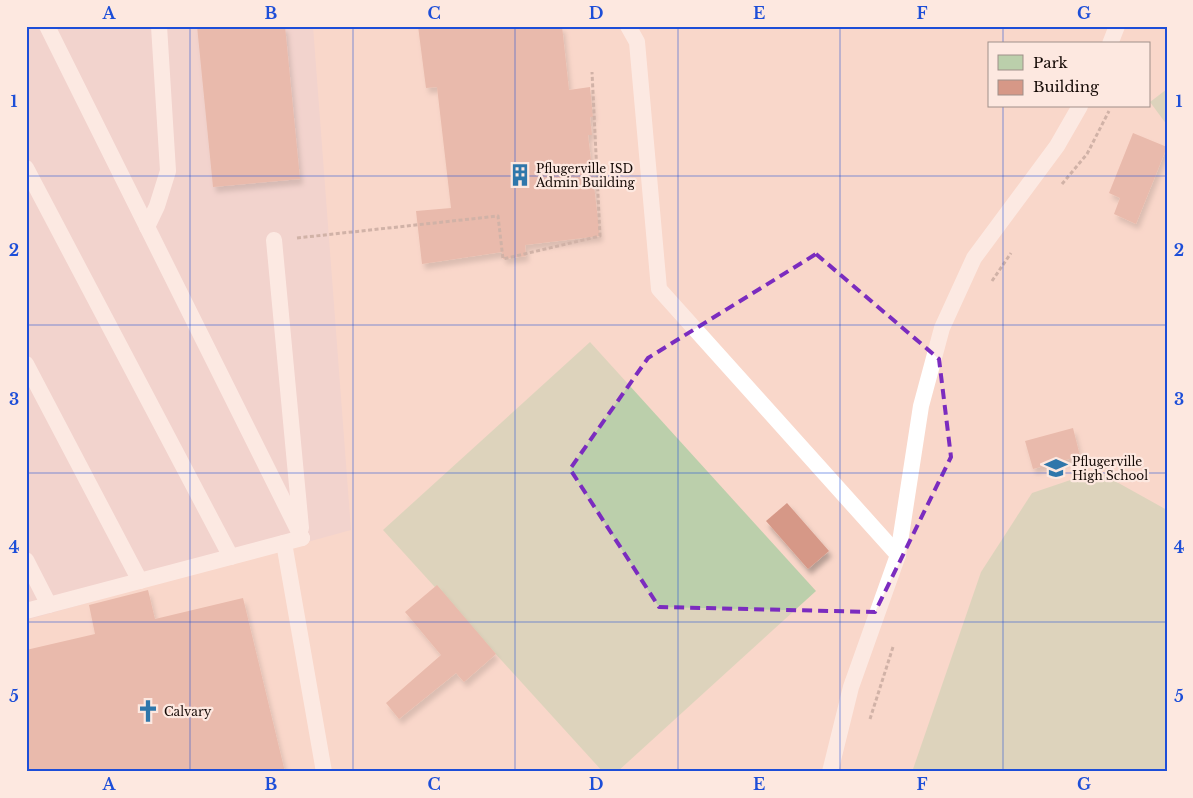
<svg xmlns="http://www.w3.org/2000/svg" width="1193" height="798" viewBox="0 0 1193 798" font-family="'Libre Baskerville',serif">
	<defs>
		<filter id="shadow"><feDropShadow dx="3" dy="5.5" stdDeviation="2.5" flood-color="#0004"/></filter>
	</defs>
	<rect width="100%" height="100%" fill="#f9d7ca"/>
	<path fill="#e9ced1" d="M26,26H313L351,530L26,620Z"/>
	<g fill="#bbcfab">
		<path d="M1167,89V125L1150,102Z"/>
		<path d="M590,342L816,591L617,772H603L383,530Z"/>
		<path d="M1097,471L1167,510V772H912L981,572L1032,493Z"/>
	</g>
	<g fill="#d69887" filter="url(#shadow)">
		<path d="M197,26H285L300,179L213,187Z"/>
		<path d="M418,26H562L569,90L590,87L593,117H590L592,135H588L600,236L525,245L526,256L503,259L502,252L422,264L416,211L451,208L437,87L426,88Z"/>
		<path d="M1133,133L1167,147L1136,224L1114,214L1120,198L1109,193Z"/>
		<path d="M1073,428L1080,456L1033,469L1025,441Z"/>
		<path d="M787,503L829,551L808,569L766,521Z"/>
		<path d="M437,585L496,654L464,682L456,673L399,719L386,703L441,655L405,612Z"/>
		<path d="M148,590L155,619L243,598L285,772H26V650L95,634L89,605Z"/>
	</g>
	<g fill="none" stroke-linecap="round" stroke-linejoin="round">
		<g stroke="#9f867d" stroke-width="3" stroke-dasharray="4 2.5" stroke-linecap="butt">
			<path d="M1062,184L1087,154L1109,111"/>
			<path d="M297,238L498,216L503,259L600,236L592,72"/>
			<path d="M992,281L1011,253"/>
			<path d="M870,719L893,647"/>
		</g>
		<g stroke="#fff" stroke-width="16">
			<path d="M47,26L302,538"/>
			<path d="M628,26L637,42L659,289L898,555"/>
			<path d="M1110,44L1117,26"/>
			<path d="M26,168L231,557"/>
			<path d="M147,227L157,206L168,171L159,26"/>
			<path d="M274,240L301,528"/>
			<path d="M26,364L140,581"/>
			<path d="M284,543L324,772"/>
			<path d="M26,560L49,605"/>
			<path d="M26,611L302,538"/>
			<path d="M830,772L851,687L898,555L921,406L942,328L974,258L1057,146L1080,106"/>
		</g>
	</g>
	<path d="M0 0H1193V798H0ZM816,254L939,359L951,457L875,612L659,607L570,469L648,358Z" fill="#f9d7ca" fill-opacity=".55" fill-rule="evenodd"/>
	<path fill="none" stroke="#7b2cbf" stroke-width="4" stroke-dasharray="10 6" stroke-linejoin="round" d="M816,254L939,359L951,457L875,612L659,607L570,469L648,358Z"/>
	<path fill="none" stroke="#1d4ed8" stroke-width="1" stroke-opacity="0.55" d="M190,26V772M353,26V772M515,26V772M678,26V772M840,26V772M1003,26V44M1003,106V772M26,176H1167M26,325H1167M26,473H1167M26,622H1167"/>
	<defs>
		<symbol id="building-bare" viewBox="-9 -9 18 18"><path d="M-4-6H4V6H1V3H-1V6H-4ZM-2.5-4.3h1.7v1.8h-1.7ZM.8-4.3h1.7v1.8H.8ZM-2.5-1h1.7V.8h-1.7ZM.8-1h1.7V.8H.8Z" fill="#2f77ab" stroke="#fde8e0" stroke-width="2.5" paint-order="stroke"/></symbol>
		<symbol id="school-bare" viewBox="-9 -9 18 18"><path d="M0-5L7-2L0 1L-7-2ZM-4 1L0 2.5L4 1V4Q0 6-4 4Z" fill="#2f77ab" stroke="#fde8e0" stroke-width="2.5" paint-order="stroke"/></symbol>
		<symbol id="church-bare" viewBox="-9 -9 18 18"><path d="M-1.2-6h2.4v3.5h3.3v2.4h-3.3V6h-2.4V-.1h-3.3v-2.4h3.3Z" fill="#2f77ab" stroke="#fde8e0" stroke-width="2.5" paint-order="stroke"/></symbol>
	</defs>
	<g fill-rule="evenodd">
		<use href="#building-bare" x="504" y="159" width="32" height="32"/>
		<use href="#school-bare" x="1040" y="452" width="32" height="32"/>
		<use href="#church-bare" x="132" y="695" width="32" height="32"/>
	</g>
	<g text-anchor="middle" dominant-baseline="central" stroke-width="4.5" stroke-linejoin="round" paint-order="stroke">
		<g font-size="12" fill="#150a06" stroke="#fde8e0" text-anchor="start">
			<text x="536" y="168">Pflugerville ISD<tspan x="536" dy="14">Admin Building</tspan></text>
			<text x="1072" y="461">Pflugerville<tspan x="1072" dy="14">High School</tspan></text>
			<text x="164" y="711">Calvary</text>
		</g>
	</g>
	<rect width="1193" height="798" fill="none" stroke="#fde8e0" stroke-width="55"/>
	<rect x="988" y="42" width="162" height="65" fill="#fde8e0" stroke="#a08f89"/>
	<rect x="998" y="55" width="25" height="15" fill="#bbcfab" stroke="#a08f89"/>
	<text x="1033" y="68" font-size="15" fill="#150a06">Park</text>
	<rect x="998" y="80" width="25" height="15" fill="#d69887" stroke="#a08f89"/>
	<text x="1033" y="92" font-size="15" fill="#150a06">Building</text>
	<rect x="28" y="28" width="1138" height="742" fill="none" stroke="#1d4ed8" stroke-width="2"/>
	<g font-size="16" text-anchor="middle" font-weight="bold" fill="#1d4ed8">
		<text x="109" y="19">A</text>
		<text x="271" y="19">B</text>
		<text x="434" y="19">C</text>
		<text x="596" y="19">D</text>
		<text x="759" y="19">E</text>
		<text x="922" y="19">F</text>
		<text x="1084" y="19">G</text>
		<text x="14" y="107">1</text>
		<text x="1179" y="107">1</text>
		<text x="14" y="256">2</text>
		<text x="1179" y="256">2</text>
		<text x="14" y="405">3</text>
		<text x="1179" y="405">3</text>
		<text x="14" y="553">4</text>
		<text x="1179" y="553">4</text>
		<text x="14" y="702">5</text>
		<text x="1179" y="702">5</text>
		<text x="109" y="790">A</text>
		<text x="271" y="790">B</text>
		<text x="434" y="790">C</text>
		<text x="596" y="790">D</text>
		<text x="759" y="790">E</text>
		<text x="922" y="790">F</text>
		<text x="1084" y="790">G</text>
	</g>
</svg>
